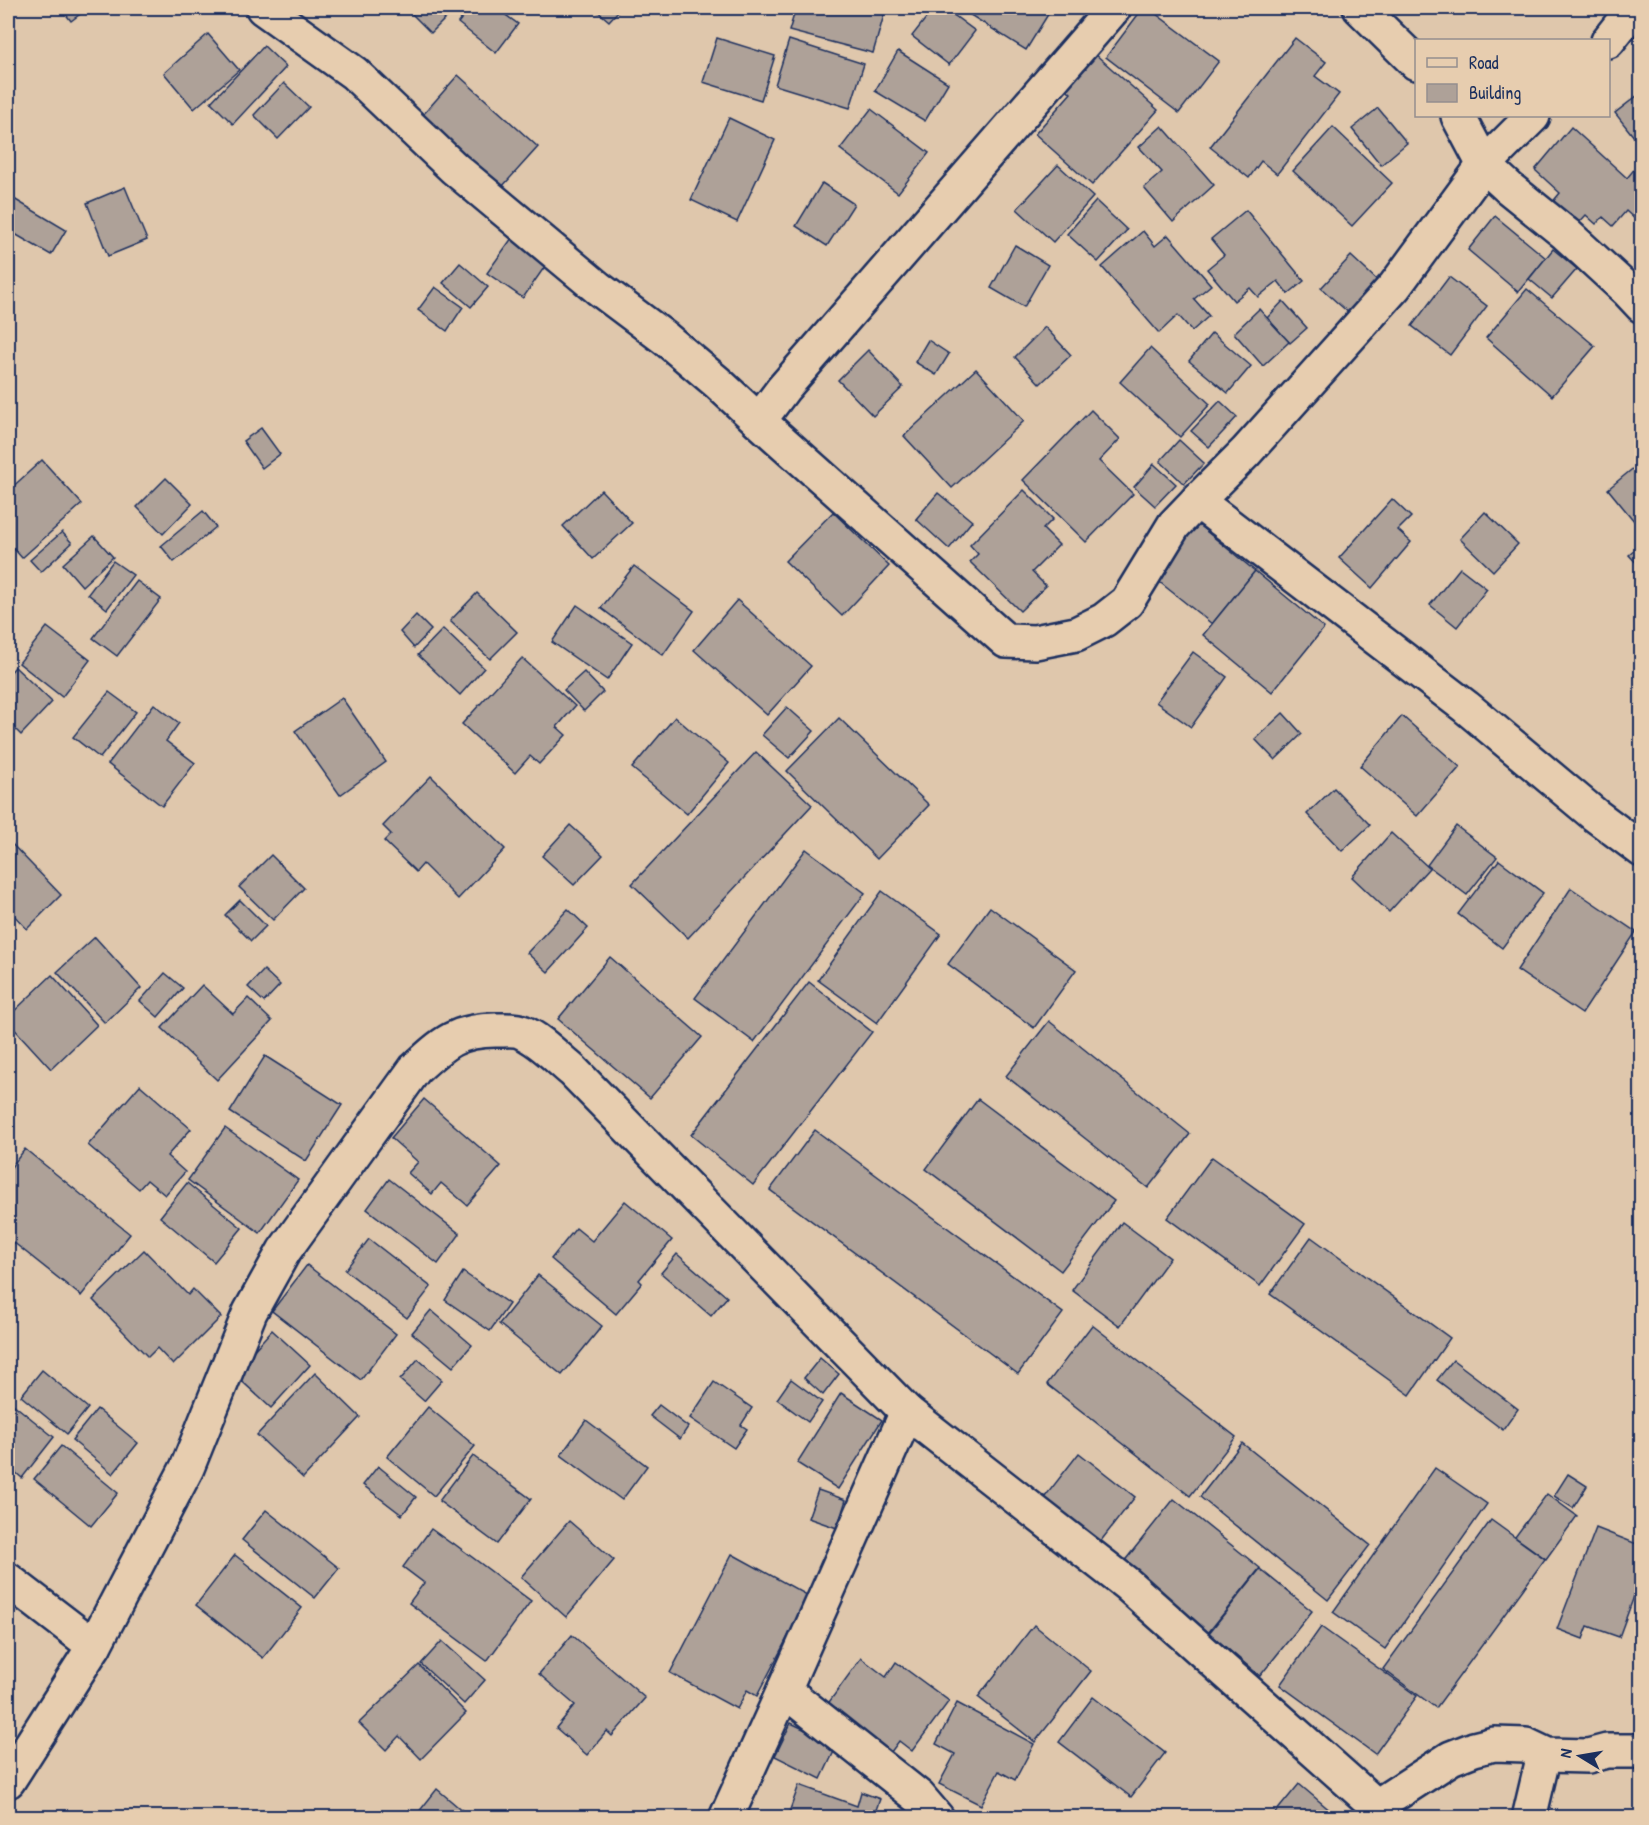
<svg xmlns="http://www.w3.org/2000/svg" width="1649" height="1825" viewBox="0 0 1649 1825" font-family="'Patrick Hand',sans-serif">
	<rect width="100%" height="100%" fill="#dfc7ac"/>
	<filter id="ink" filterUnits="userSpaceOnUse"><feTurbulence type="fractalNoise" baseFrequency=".0167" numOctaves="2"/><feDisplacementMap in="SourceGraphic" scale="12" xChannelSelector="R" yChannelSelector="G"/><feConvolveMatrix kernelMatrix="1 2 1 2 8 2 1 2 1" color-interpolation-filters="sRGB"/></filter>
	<g filter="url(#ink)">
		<g fill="#aea198" stroke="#1b2f5e" stroke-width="1.5">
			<path d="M61,8H88L71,21Z"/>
			<path d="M406,8H456L431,33Z"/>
			<path d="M470,8H496L518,24L496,53L458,23Z"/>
			<path d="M594,8H621L609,21Z"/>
			<path d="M796,8H886L873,53L789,31Z"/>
			<path d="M934,8H944L975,31L949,65L912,36Z"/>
			<path d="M966,8H1052L1026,50L964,11Z"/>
			<path d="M1143,8H1148L1219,61L1179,113L1106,57Z"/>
			<path d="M208,34L239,70L194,109L164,73Z"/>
			<path d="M717,38L775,56L761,100L703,82Z"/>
			<path d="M1295,38L1326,62L1315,76L1339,94L1277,174L1261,161L1249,178L1210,147Z"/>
			<path d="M789,40L864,64L850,108L775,85Z"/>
			<path d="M1085,45L1158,110L1092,185L1035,134L1071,93L1056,79Z"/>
			<path d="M264,46L286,67L233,124L211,102Z"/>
			<path d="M898,51L948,83L925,121L875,91Z"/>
			<path d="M458,75L538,147L501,188L421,117Z"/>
			<path d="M284,83L309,107L278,139L254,115Z"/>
			<path d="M1642,92V147L1615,113Z"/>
			<path d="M1378,108L1407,143L1381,165L1352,129Z"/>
			<path d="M871,109L929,153L898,193L840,149Z"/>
			<path d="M729,118L775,140L737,222L691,200Z"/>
			<path d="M1162,126L1214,185L1173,222L1144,188L1162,172L1139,147Z"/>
			<path d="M1333,127L1392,183L1352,226L1293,171Z"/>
			<path d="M1571,127L1627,178L1637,166L1642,170V218L1638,222L1626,211L1613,226L1603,217L1596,224L1586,215L1576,226L1551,204L1560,193L1535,170Z"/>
			<path d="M1058,165L1093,197L1053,242L1017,209Z"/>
			<path d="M822,183L854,204L827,246L796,226Z"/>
			<path d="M125,187L147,240L108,256L87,203Z"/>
			<path d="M9,196L66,230L51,255L8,230V200Z"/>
			<path d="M1096,201L1127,230L1098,262L1067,234Z"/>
			<path d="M1246,210L1304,281L1288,294L1278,281L1258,297L1250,288L1234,301L1207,269L1224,255L1211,239Z"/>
			<path d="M1495,216L1546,258L1518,292L1468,250Z"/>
			<path d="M1143,231L1155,246L1168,235L1211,285L1194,299L1209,316L1192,331L1178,315L1159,333L1102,267Z"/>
			<path d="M512,238L548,262L523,298L487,273Z"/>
			<path d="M1015,245L1048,265L1024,307L991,288Z"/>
			<path d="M1553,249L1577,269L1552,298L1529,279Z"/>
			<path d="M1351,256L1380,283L1351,315L1321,288Z"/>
			<path d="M460,263L488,287L471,307L443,283Z"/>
			<path d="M1449,277L1487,306L1450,355L1412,326Z"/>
			<path d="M435,287L463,307L447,331L418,310Z"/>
			<path d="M1527,289L1595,346L1552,396L1486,338Z"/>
			<path d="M1283,301L1307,328L1290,343L1267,318Z"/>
			<path d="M1259,309L1289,342L1263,366L1234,333Z"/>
			<path d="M1045,327L1071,355L1040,384L1015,357Z"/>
			<path d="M1212,333L1251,366L1228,393L1189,361Z"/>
			<path d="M928,340L949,354L936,375L915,362Z"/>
			<path d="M1150,348L1210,404L1180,437L1120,382Z"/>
			<path d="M868,350L903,387L873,416L838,380Z"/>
			<path d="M976,369L1024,421L952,488L904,436Z"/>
			<path d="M1220,401L1237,417L1209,447L1191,431Z"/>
			<path d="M1091,410L1120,439L1099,461L1133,494L1086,542L1023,480Z"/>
			<path d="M261,428L280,454L262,468L243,441Z"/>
			<path d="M1179,440L1204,463L1184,484L1160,461Z"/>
			<path d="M42,460L82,504L22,558L8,542V491Z"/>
			<path d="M1642,461V525L1639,527L1608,489Z"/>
			<path d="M1154,464L1176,484L1155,506L1134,487Z"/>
			<path d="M166,478L192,504L163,534L137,507Z"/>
			<path d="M601,490L632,523L593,559L563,526Z"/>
			<path d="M1024,490L1053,519L1043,529L1059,545L1032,572L1046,586L1020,611L970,562L978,554L970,545Z"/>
			<path d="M938,493L972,521L949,549L916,519Z"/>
			<path d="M1392,499L1411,517L1398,530L1411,542L1372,588L1339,558Z"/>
			<path d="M203,511L216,527L174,562L161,546Z"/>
			<path d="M833,512L889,566L842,616L785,561Z"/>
			<path d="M1485,512L1518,544L1493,571L1460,539Z"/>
			<path d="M1195,522L1255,571L1212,624L1152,576Z"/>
			<path d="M62,532L72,543L41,572L30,560Z"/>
			<path d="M94,536L113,557L82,586L63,564Z"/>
			<path d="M1642,544V569L1629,555Z"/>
			<path d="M113,561L133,575L107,609L88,594Z"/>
			<path d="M634,566L694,611L663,655L601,608Z"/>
			<path d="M1460,568L1487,589L1457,627L1430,605Z"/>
			<path d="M1255,571L1324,628L1272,692L1203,635Z"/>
			<path d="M137,581L161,599L117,656L93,638Z"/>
			<path d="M477,593L517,632L490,659L450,621Z"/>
			<path d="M737,600L811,666L767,715L694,650Z"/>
			<path d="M577,605L632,643L607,680L552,642Z"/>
			<path d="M416,615L431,630L414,648L400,632Z"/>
			<path d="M47,627L90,660L62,697L19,663Z"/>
			<path d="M443,629L484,668L460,695L418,655Z"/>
			<path d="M1193,652L1227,677L1191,727L1156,702Z"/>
			<path d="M522,658L575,706L557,727L566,735L539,764L530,756L515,773L462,724Z"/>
			<path d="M15,667L52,702L21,735L8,722V675Z"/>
			<path d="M584,672L603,692L584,711L564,690Z"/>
			<path d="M109,692L136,712L100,758L73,737Z"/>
			<path d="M342,698L386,762L340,795L295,731Z"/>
			<path d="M154,704L179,723L166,741L195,763L162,806L108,764Z"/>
			<path d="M787,707L814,731L789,758L762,735Z"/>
			<path d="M1283,713L1302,734L1275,760L1255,739Z"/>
			<path d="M1402,716L1460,767L1417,816L1360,766Z"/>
			<path d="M675,717L729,763L687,814L632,768Z"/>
			<path d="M839,718L929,805L877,859L787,771Z"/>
			<path d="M756,752L812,805L688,938L632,884Z"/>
			<path d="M431,776L505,849L458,899L423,864L416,872L384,841L391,834L383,826Z"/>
			<path d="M1334,788L1370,825L1342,851L1307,814Z"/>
			<path d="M570,825L603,855L574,885L542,856Z"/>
			<path d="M1456,826L1497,857L1467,895L1427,865Z"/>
			<path d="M1391,833L1429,868L1389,912L1352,877Z"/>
			<path d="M8,840L61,895L27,929L8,909Z"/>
			<path d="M806,849L865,893L754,1042L695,998Z"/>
			<path d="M271,855L304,888L273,920L239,887Z"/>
			<path d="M1499,860L1543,893L1502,948L1458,914Z"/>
			<path d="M1571,888L1636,932L1582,1014L1517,970Z"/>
			<path d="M882,891L941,934L877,1023L818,980Z"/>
			<path d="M240,900L266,926L251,941L225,915Z"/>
			<path d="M990,907L1076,970L1034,1028L948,964Z"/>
			<path d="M568,909L588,928L548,972L527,953Z"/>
			<path d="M95,937L141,988L105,1023L57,972Z"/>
			<path d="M610,957L702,1037L650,1098L558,1019Z"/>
			<path d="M264,970L280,985L264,1002L248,987Z"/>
			<path d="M165,973L183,988L158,1017L140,1001Z"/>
			<path d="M52,975L97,1025L51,1069L8,1022V1017Z"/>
			<path d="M809,982L872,1032L753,1185L691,1135Z"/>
			<path d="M202,985L233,1014L248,998L272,1021L217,1080L162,1028Z"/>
			<path d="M1049,1021L1190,1134L1148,1188L1006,1076Z"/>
			<path d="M265,1056L342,1105L306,1161L230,1112Z"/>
			<path d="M140,1085L191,1129L167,1156L185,1172L165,1195L147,1180L139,1189L88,1145Z"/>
			<path d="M424,1099L501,1166L467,1205L441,1183L432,1194L408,1173L418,1162L391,1138Z"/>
			<path d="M978,1099L1114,1201L1061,1271L926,1169Z"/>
			<path d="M225,1128L298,1180L260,1233L188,1180Z"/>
			<path d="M815,1130L1063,1313L1018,1374L770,1190Z"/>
			<path d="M25,1149L130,1234L81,1296L8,1238V1171Z"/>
			<path d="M1212,1157L1305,1224L1260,1286L1167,1218Z"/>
			<path d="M389,1179L460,1234L438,1264L367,1209Z"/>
			<path d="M187,1183L242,1228L214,1262L160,1217Z"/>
			<path d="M625,1201L672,1240L639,1280L642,1283L616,1314L551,1259L576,1228L592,1241Z"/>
			<path d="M1122,1222L1170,1258L1120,1326L1072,1290Z"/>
			<path d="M1311,1237L1450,1338L1410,1395L1270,1294Z"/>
			<path d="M369,1239L431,1287L407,1318L345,1270Z"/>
			<path d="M144,1250L188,1295L193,1289L221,1317L173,1365L157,1348L148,1357L93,1300Z"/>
			<path d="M677,1254L727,1297L711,1316L661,1273Z"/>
			<path d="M307,1265L396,1334L361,1380L272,1311Z"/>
			<path d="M463,1272L509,1304L490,1331L445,1300Z"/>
			<path d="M538,1275L602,1326L562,1375L499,1324Z"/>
			<path d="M431,1310L472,1345L453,1367L412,1333Z"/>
			<path d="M1092,1325L1236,1437L1190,1496L1047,1384Z"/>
			<path d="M272,1330L310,1365L271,1408L233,1373Z"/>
			<path d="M820,1358L839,1374L823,1395L804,1378Z"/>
			<path d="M418,1359L442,1380L424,1401L400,1380Z"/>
			<path d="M1453,1360L1518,1409L1503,1430L1437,1380Z"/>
			<path d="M42,1370L88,1408L67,1434L21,1396Z"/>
			<path d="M315,1373L360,1417L303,1478L257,1435Z"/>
			<path d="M791,1379L822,1402L808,1422L777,1399Z"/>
			<path d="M714,1382L752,1408L741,1425L747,1429L734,1448L690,1418Z"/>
			<path d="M841,1393L882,1420L838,1489L797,1463Z"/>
			<path d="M8,1400L54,1437L22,1478L8,1466Z"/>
			<path d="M659,1405L688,1427L680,1439L650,1416Z"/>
			<path d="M428,1407L475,1446L434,1496L387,1457Z"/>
			<path d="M97,1409L138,1443L113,1474L72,1440Z"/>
			<path d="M586,1420L647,1466L622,1500L561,1455Z"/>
			<path d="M1242,1443L1370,1545L1328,1600L1200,1497Z"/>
			<path d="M61,1446L118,1493L91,1526L34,1479Z"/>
			<path d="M1079,1453L1135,1497L1100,1542L1044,1498Z"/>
			<path d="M473,1456L531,1499L497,1544L439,1501Z"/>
			<path d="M378,1466L416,1497L402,1515L363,1485Z"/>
			<path d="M1435,1468L1487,1504L1385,1649L1333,1612Z"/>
			<path d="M1568,1474L1587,1486L1573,1508L1554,1496Z"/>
			<path d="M818,1490L846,1500L837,1528L808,1518Z"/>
			<path d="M1547,1494L1577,1516L1546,1559L1515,1537Z"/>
			<path d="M1174,1499L1260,1568L1208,1633L1123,1563Z"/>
			<path d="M266,1510L339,1568L315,1598L242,1540Z"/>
			<path d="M1491,1520L1545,1559L1436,1708L1383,1669Z"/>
			<path d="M569,1521L614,1560L566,1617L521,1577Z"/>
			<path d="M1596,1528L1642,1546V1581L1640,1580L1619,1637L1588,1626L1583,1639L1557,1629Z"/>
			<path d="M431,1529L452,1544L453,1543L531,1601L487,1661L409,1603L424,1583L403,1567Z"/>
			<path d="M732,1554L809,1596L757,1696L747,1690L737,1709L670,1673Z"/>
			<path d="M235,1555L302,1608L263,1658L196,1605Z"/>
			<path d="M1260,1569L1312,1611L1260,1676L1209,1633Z"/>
			<path d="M1034,1625L1091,1671L1035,1742L978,1697Z"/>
			<path d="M1321,1627L1417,1696L1375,1754L1280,1685Z"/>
			<path d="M572,1635L645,1698L612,1736L607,1731L587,1755L556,1728L575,1705L539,1674Z"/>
			<path d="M442,1641L485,1680L464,1704L421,1664Z"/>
			<path d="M861,1658L886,1677L896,1662L949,1701L912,1751L899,1741L888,1756L824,1709Z"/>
			<path d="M419,1665L466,1713L421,1759L399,1736L386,1750L359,1723Z"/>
			<path d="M1093,1697L1165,1753L1131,1797L1059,1742Z"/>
			<path d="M957,1703L1034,1744L1015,1780L999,1771L981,1805L939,1784L955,1754L936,1744Z"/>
			<path d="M791,1723L837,1745L821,1779L775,1756Z"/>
			<path d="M1299,1784L1339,1818H1271Z"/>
			<path d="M799,1785L857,1806L861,1792L880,1799L873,1818H787Z"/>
			<path d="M437,1789L471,1818H414Z"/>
		</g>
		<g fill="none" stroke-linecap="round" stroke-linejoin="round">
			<defs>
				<g id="street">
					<path d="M263,8L354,73L454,168L598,288L666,339L718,383L759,421"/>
					<path d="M1114,8L783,389L759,421L1006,641L1035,642L1076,634L1104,620L1127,602L1174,525L1197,501"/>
					<path d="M1360,8L1416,63"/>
					<path d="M1608,41L1634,8"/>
					<path d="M1458,116L1484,165L1509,188L1566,234L1627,290L1642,306"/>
					<path d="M1533,116L1484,165L1395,286L1246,452L1197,501L1466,707L1595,815L1642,850"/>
					<path d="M8,1580L94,1646"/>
					<path d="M784,1690L919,1797L937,1818"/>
					<path d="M8,1781L94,1646L187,1468L250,1312L284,1251L415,1069C443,1043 458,1029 499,1030C506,1030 516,1029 522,1032C541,1040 557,1058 573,1071L907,1412L1127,1584L1372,1802H1383L1451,1758L1474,1749L1494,1744L1526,1745L1547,1755L1588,1756L1607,1751H1642"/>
					<path d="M726,1818L784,1690L907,1412"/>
					<path d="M1529,1818L1542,1763L1547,1755"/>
				</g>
			</defs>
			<use href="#street" stroke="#1b2f5e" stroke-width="38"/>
			<use href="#street" stroke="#e7cdaf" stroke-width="33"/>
		</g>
	</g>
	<rect width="1649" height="1825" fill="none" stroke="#e7cdaf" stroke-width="30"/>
	<rect x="15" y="15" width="1619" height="1795" fill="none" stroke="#1b2f5e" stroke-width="2" filter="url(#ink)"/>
	<rect x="1415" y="39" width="195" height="78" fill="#e7cdaf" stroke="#958e8f" stroke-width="1.5"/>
	<rect x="1427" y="58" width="30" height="9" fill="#e7cdaf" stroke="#958e8f" stroke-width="1.5"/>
	<text x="1469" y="69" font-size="18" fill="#1b2f5e">Road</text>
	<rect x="1427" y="84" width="30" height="18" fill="#aea198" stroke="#958e8f" stroke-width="1.5"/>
	<text x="1469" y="99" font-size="18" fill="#1b2f5e">Building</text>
	<g transform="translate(1580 1756) rotate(281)" stroke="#e7cdaf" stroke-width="4.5" paint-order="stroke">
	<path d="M0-4.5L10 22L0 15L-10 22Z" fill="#1b2f5e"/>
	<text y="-9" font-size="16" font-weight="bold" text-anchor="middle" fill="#1b2f5e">N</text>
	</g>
</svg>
